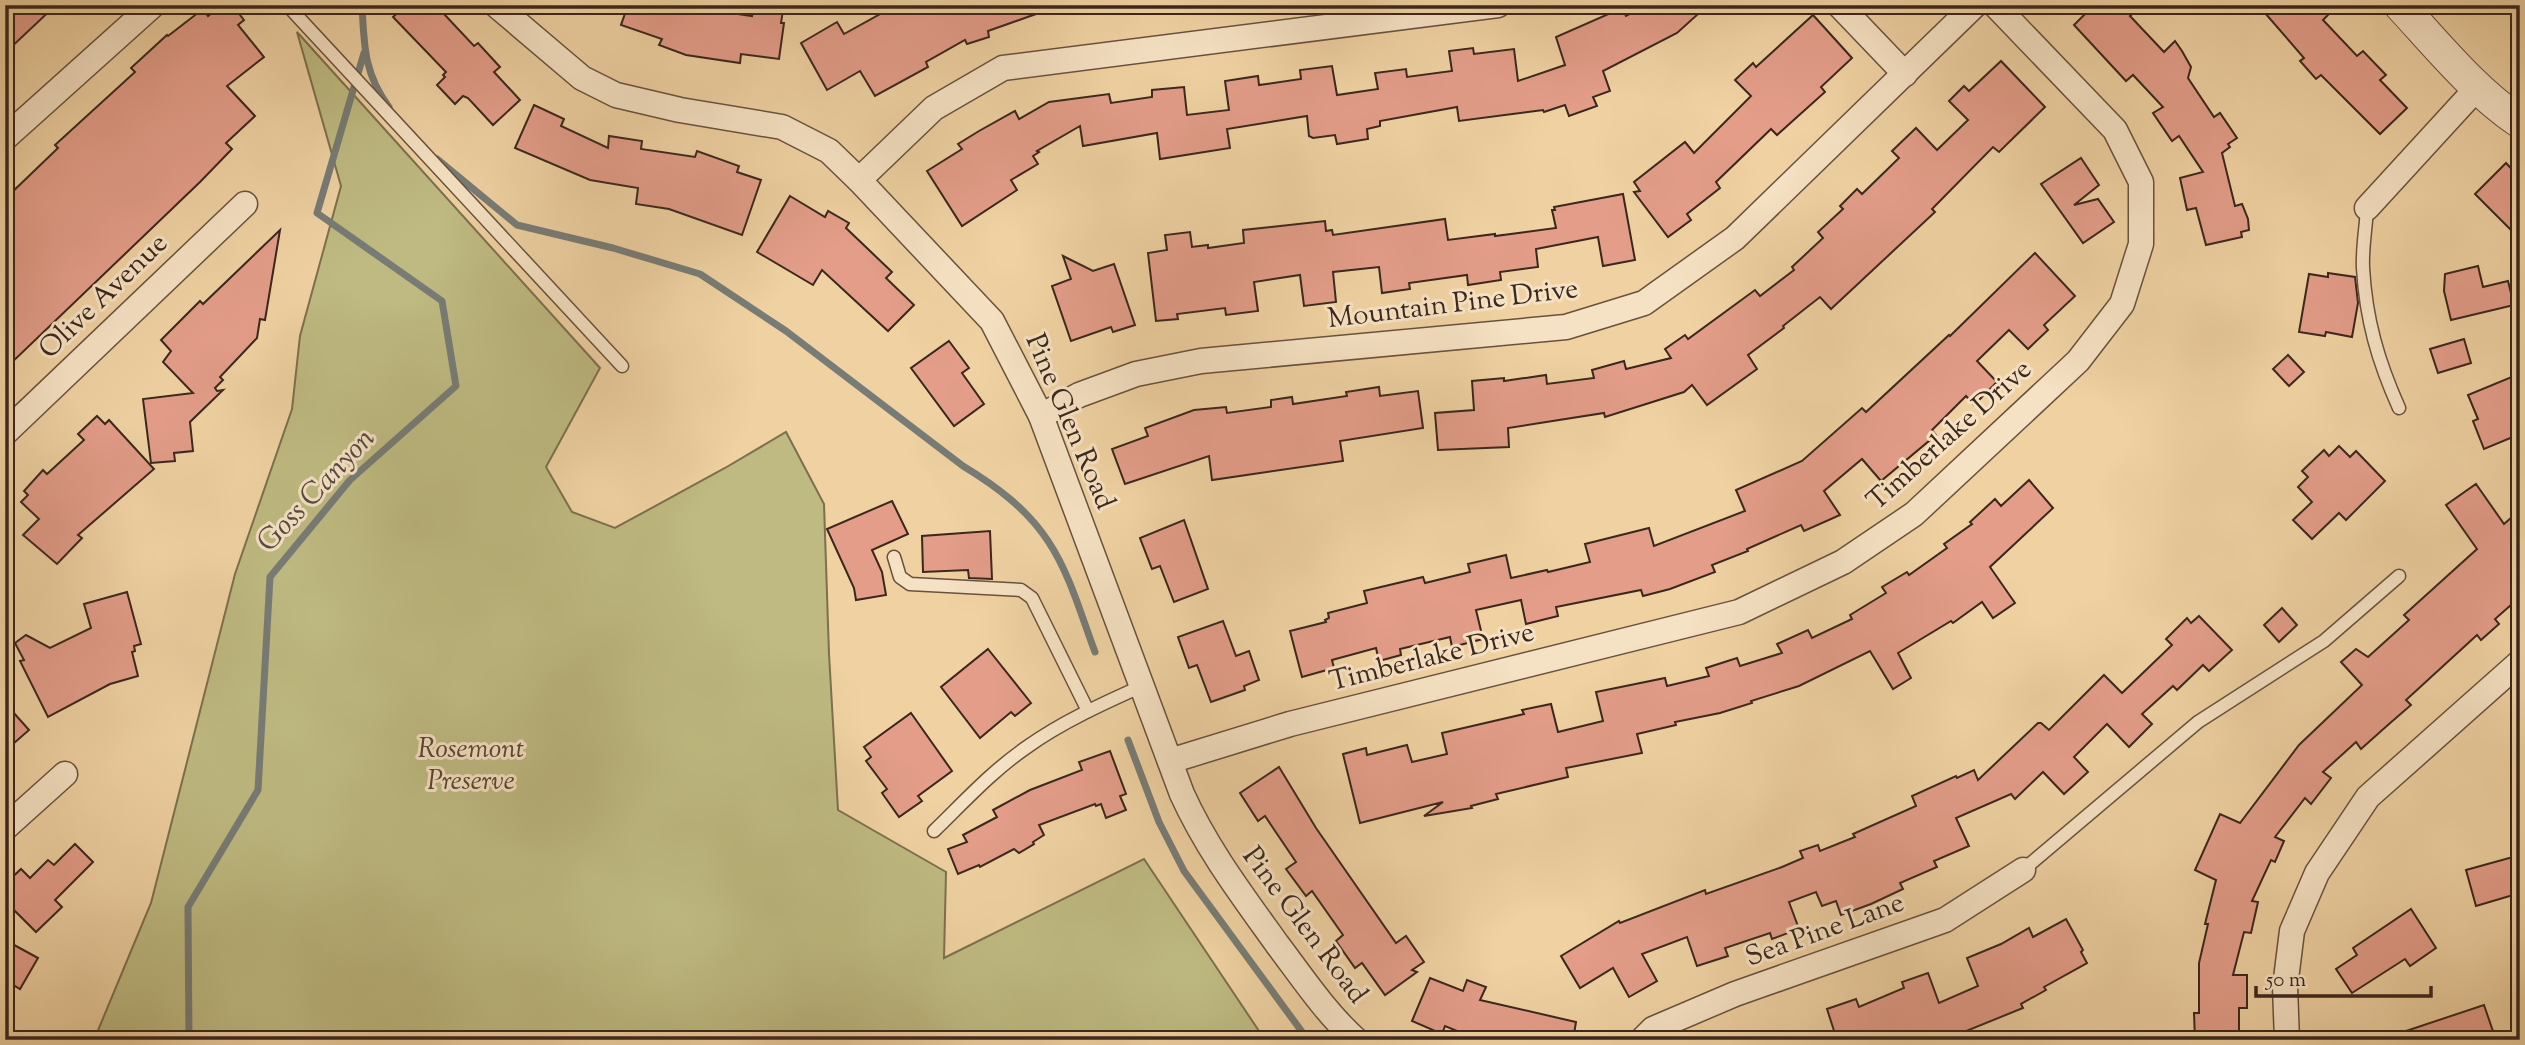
<svg xmlns="http://www.w3.org/2000/svg" width="2525" height="1045" viewBox="0 0 2525 1045" font-family="'Sorts Mill Goudy',serif">
	<rect width="100%" height="100%" fill="#efd1a2"/>
	<filter id="stains"><feTurbulence type="fractalNoise" baseFrequency=".00286" numOctaves="4"/><feColorMatrix values="0 0 0 0 .2 0 0 0 0 .09 0 0 0 0 .02 0 0 0 .5 -.17"/></filter>
	<radialGradient id="worn" r=".72"><stop offset=".6" stop-color="#630" stop-opacity="0"/><stop offset="1" stop-color="#630" stop-opacity=".3"/></radialGradient>
	<path fill="#beba81" stroke="#7c704f" stroke-width="2" d="M297,32L600,368L546,467L572,512L615,528L725,468L786,432L824,504L829,654L838,810L946,872L944,958L1144,859L1265,1040H94L151,903L235,574L292,409L300,336L341,186Z"/>
	<g fill="none" stroke-linecap="round" stroke-linejoin="round">
		<g stroke="#777c76" stroke-width="7">
			<path d="M362,5C364,45 364,74 389,107"/>
			<path d="M437,159L517,225L613,248L700,274L786,331L963,466C996,486 1027,509 1048,541C1070,574 1081,615 1095,652"/>
			<path d="M1128,740L1159,822L1184,871L1308,1040"/>
			<path d="M189,1040L188,907L258,790L270,577L350,480L456,386L442,301L317,213L364,53"/>
		</g>
	</g>
	<g fill="#e39d89" stroke="#3b271d" stroke-width="2">
		<path d="M5,5H56L5,53Z"/>
		<path d="M222,5H232L244,20L238,25L264,57L227,86L255,116L226,143L232,149L200,182L5,369V199L58,148L55,145L135,72L131,68L167,35L168,36L203,9L208,16Z"/>
		<path d="M406,5H454L444,14L474,46L478,43L500,67L494,72L520,100L493,125L468,98L463,96L455,104L437,85L445,77L443,75L446,72L393,17Z"/>
		<path d="M628,5H697L696,8L752,16L754,5L783,10L781,23H784L779,59L741,54L740,63L686,55L659,45L662,39L621,25Z"/>
		<path d="M875,5H1053V8L988,31L989,37L967,44L965,40L926,62L928,67L875,96L860,71L827,90L801,43L837,22L844,34L880,14Z"/>
		<path d="M1647,5H1708L1677,33L1603,71L1610,91L1593,97L1597,106L1569,116L1565,105L1544,112L1543,110L1459,121L1457,107L1380,121V126L1367,129L1368,139L1337,144L1335,135L1313,138L1309,136L1307,116L1227,129L1230,148L1160,159L1157,133L1083,146L1080,126L1037,151L1039,152L1033,156L1038,164L1011,180L1017,190L962,226L927,171L962,149L958,144L979,131L1015,111L1019,119L1049,102L1109,94L1111,103L1152,97V90L1184,87L1187,115L1229,110L1225,81L1258,76L1259,85L1301,79L1300,70L1332,66L1337,95L1378,89L1375,73L1406,69L1407,77L1452,71L1449,51L1473,48L1474,54L1514,49L1518,81L1565,65L1556,37L1622,8L1626,16Z"/>
		<path d="M2094,5H2142L2130,16L2164,52L2175,41L2182,51L2191,67L2188,78L2214,117L2220,113L2237,138L2228,144L2230,147L2222,153L2235,206L2242,204L2248,219L2249,230L2241,232L2242,237L2206,245L2196,208L2187,210L2180,178L2203,172L2179,136L2172,141L2153,113L2163,107L2133,75L2126,81L2074,25Z"/>
		<path d="M2258,5H2320L2328,15L2323,20L2357,56L2363,51L2386,75L2380,80L2407,108L2380,134L2321,75L2316,79L2300,61L2304,58Z"/>
		<path d="M1813,15L1852,58L1821,87L1825,92L1777,135L1771,129L1716,182L1720,188L1687,214L1691,220L1668,237L1634,192L1640,191L1634,182L1685,142L1694,153L1751,96L1735,80L1753,63L1756,67Z"/>
		<path d="M2001,61L2045,107L1999,152L1993,147L1932,209L1935,212L1831,309L1820,297L1783,326L1784,328L1748,355L1757,369L1707,405L1692,385L1684,392L1605,417L1604,413L1508,428L1509,447L1438,450L1435,413L1474,410L1472,381L1504,378V381L1546,375L1547,384L1594,378L1592,370L1624,361L1626,369L1671,358L1665,349L1685,335L1688,339L1755,290L1760,296L1794,270L1792,267L1823,238L1818,232L1843,209L1840,206L1857,189L1862,194L1899,158L1892,151L1916,128L1937,150L1968,120L1949,101L1964,86L1969,91Z"/>
		<path d="M534,105L564,119L561,126L608,148L609,136L642,141L641,149L695,157L697,151L739,166L737,172L761,180L742,235L669,209L636,204L638,188L590,180L515,148Z"/>
		<path d="M2081,158L2099,185L2074,205L2098,199L2114,222L2083,243L2041,184Z"/>
		<path d="M2506,163L2520,178V239L2475,194Z"/>
		<path d="M1623,194L1635,260L1603,266L1598,237L1536,249L1538,267L1500,272L1501,280L1468,285L1467,275L1409,283L1410,289L1382,293L1379,267L1333,272L1336,302L1304,306L1300,275L1254,282L1258,311L1226,315L1225,308L1177,314L1178,319L1156,321L1148,253L1167,250L1165,235L1190,232L1192,247L1208,245V248L1244,243L1243,230L1271,227L1325,221L1326,231L1332,230L1333,235L1445,219L1448,240L1495,234V236L1556,228L1552,210H1555L1554,207Z"/>
		<path d="M790,196L825,217L828,211L849,223L846,228L892,272L886,278L914,305L888,331L822,270L813,285L757,252Z"/>
		<path d="M280,230L265,320L260,319L257,338L220,377L223,380L215,388L217,391L223,390L190,422L193,451L174,453L175,461L151,463L143,399L193,393L163,362L171,351L161,340L200,301L203,304Z"/>
		<path d="M2035,253L2075,296L2044,325L2048,330L2028,349L2009,330L1977,361L1997,382L1974,405L1966,396L1932,430L1936,435L1881,481L1862,459L1824,491L1840,515L1804,531L1801,525L1747,549L1748,551L1712,565L1715,572L1670,589L1643,596L1641,590L1556,607L1558,616L1526,624L1521,600L1476,610L1483,639L1452,647L1450,637L1400,649L1401,655L1379,661L1376,648L1332,660L1334,668L1302,677L1290,631L1326,622L1325,620L1329,618L1328,613L1367,603L1364,591L1423,577L1425,583L1470,572L1468,564L1506,555L1511,578L1547,570L1548,572L1590,562L1585,544L1649,528L1654,546L1745,511L1736,490L1802,461L1862,408L1866,412L1949,335L1950,336Z"/>
		<path d="M1063,256L1093,271L1114,264L1135,325L1113,332L1111,327L1071,341L1052,286L1071,279Z"/>
		<path d="M2478,266L2483,287L2508,281L2514,305L2451,320L2444,291L2445,274Z"/>
		<path d="M2328,273L2355,277L2358,303L2352,337L2326,332L2325,336L2299,332L2309,274L2328,277Z"/>
		<path d="M2464,339L2471,363L2438,373L2430,349Z"/>
		<path d="M949,341L969,368L962,373L984,404L954,426L911,368Z"/>
		<path d="M2288,355L2304,372L2289,386L2273,369Z"/>
		<path d="M2514,376L2520,389V434L2484,449L2473,421L2478,419L2468,395Z"/>
		<path d="M1379,387L1380,396L1418,391L1423,428L1340,441L1343,461L1212,480L1209,456L1125,484L1112,449L1148,436L1145,428L1194,410L1226,407L1227,413L1271,407V400L1292,397L1293,404L1347,396L1346,392Z"/>
		<path d="M97,416L105,424L109,420L154,469L78,535L82,538L57,564L23,535L39,519L21,502L28,495L24,491L43,470L47,474L84,440L78,434Z"/>
		<path d="M2339,446L2350,457L2356,451L2385,481L2346,520L2339,513L2312,539L2293,520L2312,502L2298,487L2308,477L2302,471L2324,450L2329,456Z"/>
		<path d="M2029,480L2053,508L1990,567L2015,603L1993,618L1982,602L1953,623L1951,621L1898,653L1911,678L1893,689L1870,651L1799,686L1751,701L1752,703L1720,713L1675,722L1676,725L1637,734L1642,753L1566,768L1568,777L1496,794L1498,799L1471,806L1472,808L1424,816L1443,802L1360,823L1343,754L1366,748L1367,755L1407,745L1412,762L1447,754L1442,733L1524,714L1522,710L1551,704L1558,732L1603,721L1596,692L1665,678L1667,686L1709,676L1706,668L1737,658L1740,666L1782,653L1777,644L1808,630L1812,638L1852,619L1850,615L1886,593L1882,587L1907,572L1909,575L1947,548L1944,544L1972,524L1970,522L1995,499L2001,506Z"/>
		<path d="M2476,484L2504,524L2520,510V597L2495,619L2499,624L2481,640L2477,635L2406,700L2411,705L2389,724L2361,749L2356,742L2323,772L2331,778L2311,804L2305,798L2275,837L2284,841L2275,862L2271,860L2252,901L2258,902L2251,933L2244,932L2233,975H2247V1008H2239V1040H2195L2194,1013H2199V963L2208,924H2205L2216,880L2195,870L2220,814L2240,823L2299,745L2362,685L2341,662L2356,649L2368,657L2409,620L2404,615L2477,549L2446,505Z"/>
		<path d="M892,501L908,534L872,550L882,572L886,595L856,600L854,588L827,529Z"/>
		<path d="M1184,520L1208,589L1174,602L1160,566L1152,569L1140,538Z"/>
		<path d="M990,531L992,579L969,578L968,570L923,572L922,536Z"/>
		<path d="M127,592L141,644L134,646L135,651L132,652L138,676L110,684L48,717L20,661L24,660L15,643L26,635L50,648L91,628L84,604Z"/>
		<path d="M2282,608L2297,625L2279,642L2264,625Z"/>
		<path d="M2199,616L2232,650L2209,671L2203,665L2177,690L2173,686L2142,714L2152,724L2129,747L2107,724L2074,757L2088,772L2064,794L2043,772L2015,799L2011,794L1956,818L1969,846L1934,861L1937,867L1900,883L1903,889L1871,904L1841,915L1836,901L1822,906L1816,892L1789,902L1799,929L1772,939L1770,933L1725,948L1728,956L1697,966L1687,937L1642,954L1657,981L1629,997L1613,968L1580,988L1561,956L1619,921L1620,923L1705,890L1706,894L1782,867L1803,858L1800,851L1818,845L1820,851L1855,837L1853,834L1916,806L1912,796L1956,776L1957,778L1974,770L1978,780L2038,723H2041L2049,730L2104,675L2122,693L2172,645L2166,639L2187,618L2191,623Z"/>
		<path d="M1223,621L1236,656L1249,651L1259,680L1244,686L1245,690L1211,702L1197,665L1189,668L1178,637Z"/>
		<path d="M988,649L1031,703L1015,716L1011,712L980,738L941,687Z"/>
		<path d="M5,703L29,730L5,751Z"/>
		<path d="M911,713L952,771L918,796L922,801L899,817L882,793L887,789L866,761L871,757L864,747Z"/>
		<path d="M1110,751L1126,794L1120,796L1126,810L1106,818L1101,804L1096,806L1095,804L1039,825L1044,835L1033,842L1034,844L1019,853L1014,849L980,867L979,865L958,874L948,849L967,842L963,835L997,817L993,810L1030,790L1082,770L1079,762Z"/>
		<path d="M1279,767L1316,828L1396,943L1406,936L1424,962L1412,970L1417,972L1385,995L1362,963L1355,968L1336,941L1343,935L1312,891L1306,896L1286,869L1296,862L1265,816L1258,821L1240,793Z"/>
		<path d="M75,844L93,862L55,900L62,907L36,932L5,901V884L21,869L30,878L48,860L54,865Z"/>
		<path d="M2520,855V893L2476,906L2466,870Z"/>
		<path d="M2411,909L2436,948L2410,966L2405,959L2352,993L2336,969L2357,955L2353,948Z"/>
		<path d="M2066,919L2083,950L2081,952L2087,963L2044,987L2046,990L2021,1004L2023,1008L1944,1040H1837L1827,1009L1856,999L1859,1007L1904,988L1902,982L1928,973L1939,1003L1978,986L1967,958L2001,944L2029,928L2033,937Z"/>
		<path d="M5,940L38,958L20,989L5,980Z"/>
		<path d="M1430,978L1463,991L1467,980L1486,987L1480,1000L1576,1022L1573,1040H1479L1445,1026L1442,1034L1412,1021Z"/>
		<path d="M2484,1005L2496,1040H2388V1037Z"/>
	</g>
	<g fill="none" stroke-linecap="round" stroke-linejoin="round">
		<defs>
			<g id="service">
				<path d="M287,5L622,366"/>
				<path d="M2367,208C2366,228 2362,248 2363,268C2366,320 2378,361 2399,408"/>
				<path d="M894,557L900,577L910,584L1021,590L1032,598L1088,711"/>
				<path d="M934,831C964,802 992,771 1027,747C1062,722 1102,704 1142,686"/>
				<path d="M2023,870L2198,722L2324,641L2399,576"/>
			</g>
			<g id="minor">
				<path d="M496,5L582,78L616,95L680,110L782,127L829,151L859,180L992,321L1041,416L1182,794C1207,849 1242,895 1277,944C1302,977 1325,1012 1356,1040"/>
				<path d="M1839,5L1905,74"/>
				<path d="M5,138L153,5"/>
				<path d="M859,180L934,108L1003,68L1498,5"/>
				<path d="M2367,208L2477,88"/>
				<path d="M1041,416L1079,395L1136,374L1201,361L1566,327L1644,303L1735,238L1975,5"/>
				<path d="M5,433L245,204"/>
				<path d="M1170,761L1290,724L1739,612L1843,562L1914,514L2078,361L2122,304L2141,244V182L2115,130L1995,5"/>
				<path d="M5,828L65,774"/>
				<path d="M1642,1040L1653,1029L1735,994L1945,920L2023,870"/>
				<path d="M2287,1040L2285,987L2292,931L2317,873L2368,797L2520,662"/>
			</g>
			<path id="tertiary" d="M2400,5C2438,46 2473,90 2520,122"/>
		</defs>
		<use href="#service" stroke="#68523e" stroke-width="15"/>
		<use href="#minor" stroke="#68523e" stroke-width="27"/>
		<use href="#tertiary" stroke="#68523e" stroke-width="34"/>
		<use href="#service" stroke="#f5e1c3" stroke-width="12"/>
		<use href="#minor" stroke="#f5e1c3" stroke-width="24"/>
		<use href="#tertiary" stroke="#f5e1c3" stroke-width="32"/>
	</g>
	<g text-anchor="middle" dominant-baseline="central" stroke-width="6" stroke-linejoin="round" paint-order="stroke">
		<g font-size="28" fill="#3b271d" stroke="#f5e1c3">
			<text transform="translate(104 297) rotate(-44)">Olive Avenue</text>
			<text transform="translate(1453 305) rotate(-7)">Mountain Pine Drive</text>
			<text transform="translate(1069 422) rotate(67)">Pine Glen Road</text>
			<text transform="translate(1950 436) rotate(-42)">Timberlake Drive</text>
			<text transform="translate(1432 658) rotate(-14)">Timberlake Drive</text>
			<text transform="translate(1304 926) rotate(53)">Pine Glen Road</text>
			<text transform="translate(1825 931) rotate(-20)">Sea Pine Lane</text>
		</g>
		<g font-size="28" font-style="italic" fill="#554431" stroke="#f5e1c3">
			<text x="471" y="750">Rosemont<tspan x="471" dy="32">Preserve</tspan></text>
		</g>
		<g font-size="30" font-style="italic" fill="#544a42" stroke="#f5e1c3">
			<text transform="translate(317 491) rotate(-47)">Goss Canyon</text>
		</g>
	</g>
	<rect width="2525" height="1045" fill="none" stroke="#efd1a2" stroke-width="28"/>
	<rect x="7" y="7" width="2511" height="1031" fill="none" stroke="#3b271d" stroke-width="3.5"/>
	<rect x="14" y="14" width="2497" height="1017" fill="none" stroke="#3b271d" stroke-width="2"/>
	<path d="M2256 986v10h175v-10" fill="none" stroke="#3b271d" stroke-width="3.5"/>
	<text x="2266" y="986" font-size="21" fill="#3b271d" stroke="#f5e1c3" stroke-width="5" paint-order="stroke">50 m</text>
	<rect width="100%" height="100%" filter="url(#stains)"/>
	<rect width="100%" height="100%" fill="url(#worn)"/>
</svg>
